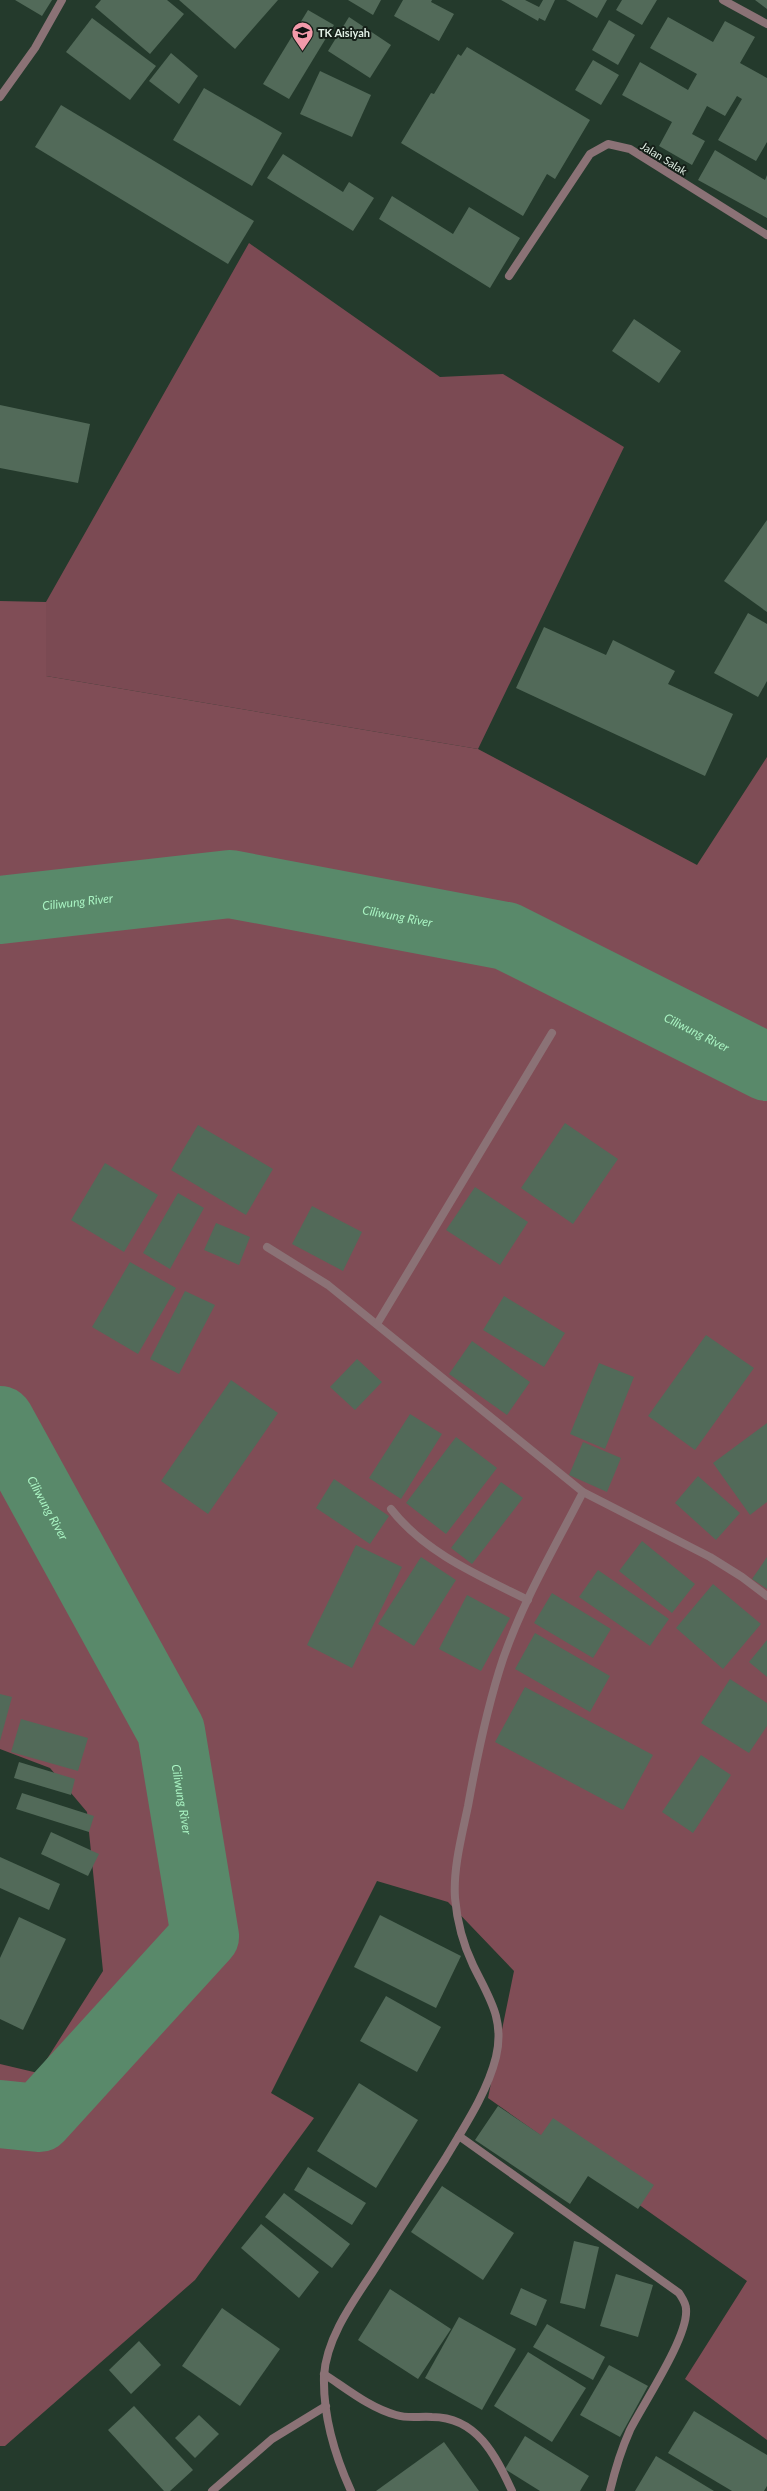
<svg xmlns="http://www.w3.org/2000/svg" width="767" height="2491" viewBox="0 0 767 2491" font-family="Lato,sans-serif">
	<rect width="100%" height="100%" fill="#243a2c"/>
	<path fill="#7b4a53" d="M249,243L440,377L503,374L624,447L478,749L46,676V602Z"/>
	<path fill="#804d56" d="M0,601L46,602V676L478,749L697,865L767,757V2440L685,2379L747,2281L488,2098L514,1971L448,1902L377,1881L271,2093L314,2118L195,2280L5,2446H0V2064L38,2073L103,1971L87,1812L50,1768L0,1749Z"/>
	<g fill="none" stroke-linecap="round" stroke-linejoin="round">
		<g stroke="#59896a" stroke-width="68">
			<path id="s1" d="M0,910L230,884L506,936L767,1067"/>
			<path id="s2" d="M0,1420L171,1731L205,1936L39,2118L0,2114"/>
		</g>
	</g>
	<g fill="#526a59">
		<path d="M15,0H52L42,16Z"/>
		<path d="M101,0H167L184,14L150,54L95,7Z"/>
		<path d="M179,0H278L235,49Z"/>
		<path d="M348,0H381L373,15Z"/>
		<path d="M403,0H432L431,2L454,14L439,41L394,16Z"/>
		<path d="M501,0H525L539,7L543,0H555L545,21L539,18L538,21Z"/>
		<path d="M566,0H607L597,18Z"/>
		<path d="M622,0H657L642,25L616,10Z"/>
		<path d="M755,0H767V9Z"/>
		<path d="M308,10L334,25L289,99L263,84Z"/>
		<path d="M349,17L391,45L370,78L328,51Z"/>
		<path d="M668,17L713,42L725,21L755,37L740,63L767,78V142L756,161L718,140L742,99L737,96L725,116L707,106L692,134L705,141L692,165L659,146L672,122L622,95L640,62L688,90L697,74L650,48Z"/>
		<path d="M92,18L156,66L130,100L66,52Z"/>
		<path d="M609,20L635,35L618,65L592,50Z"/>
		<path d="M467,47L590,120L555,179L547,174L523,216L401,143L431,93L434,94L458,54L461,56Z"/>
		<path d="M171,53L198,76L179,104L149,81Z"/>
		<path d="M593,60L619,75L601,105L575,90Z"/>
		<path d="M320,71L371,95L352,137L300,114Z"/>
		<path d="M204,88L282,133L252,186L173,140Z"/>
		<path d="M61,105L254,221L228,264L35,147Z"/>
		<path d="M715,150L765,180L767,175V218L698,180Z"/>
		<path d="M283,154L343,192L349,182L374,198L353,231L267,178Z"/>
		<path d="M392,196L453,234L469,207L520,238L490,288L379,219Z"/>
		<path d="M634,319L681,351L659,383L612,351Z"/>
		<path d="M0,405L90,424L78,483L0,468Z"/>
		<path d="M767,520V612L724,581Z"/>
		<path d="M748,613L767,624V681L758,697L714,673Z"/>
		<path d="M544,627L606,655L613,640L675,671L668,684L733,714L705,776L516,688Z"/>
		<path d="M565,1123L618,1159L573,1224L521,1188Z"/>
		<path d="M198,1125L273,1169L246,1215L171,1170Z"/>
		<path d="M105,1163L158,1195L124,1252L71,1220Z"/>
		<path d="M475,1187L528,1222L500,1265L446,1230Z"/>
		<path d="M178,1193L204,1208L170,1269L143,1253Z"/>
		<path d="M312,1206L362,1232L343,1271L292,1244Z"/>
		<path d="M216,1223L250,1237L239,1265L204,1250Z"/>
		<path d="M130,1262L176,1288L138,1354L92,1327Z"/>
		<path d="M185,1291L215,1305L179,1374L150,1359Z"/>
		<path d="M504,1296L565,1333L544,1367L483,1330Z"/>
		<path d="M706,1335L754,1368L695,1450L648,1416Z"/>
		<path d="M472,1341L530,1382L507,1415L449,1374Z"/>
		<path d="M357,1359L382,1382L355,1410L330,1387Z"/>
		<path d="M599,1363L634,1377L605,1449L570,1434Z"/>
		<path d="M231,1380L278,1413L208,1514L161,1481Z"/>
		<path d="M410,1414L442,1434L401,1499L369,1478Z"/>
		<path d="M767,1423V1502L750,1515L713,1463Z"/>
		<path d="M456,1437L497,1468L446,1534L406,1503Z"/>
		<path d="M583,1442L621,1458L607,1492L569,1475Z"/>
		<path d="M698,1476L740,1513L716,1540L675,1503Z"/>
		<path d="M334,1479L389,1516L370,1544L316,1508Z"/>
		<path d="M501,1482L523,1498L472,1564L451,1548Z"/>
		<path d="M642,1541L695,1584L672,1613L619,1571Z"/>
		<path d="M356,1545L402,1567L352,1668L307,1645Z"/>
		<path d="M421,1557L456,1580L414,1646L378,1624Z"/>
		<path d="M767,1557V1589L752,1579Z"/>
		<path d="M598,1570L669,1619L650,1646L579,1597Z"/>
		<path d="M713,1584L761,1624L723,1669L676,1628Z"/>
		<path d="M552,1593L611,1629L593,1658L534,1623Z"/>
		<path d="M467,1595L510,1618L481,1671L439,1649Z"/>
		<path d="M535,1633L610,1676L590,1712L515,1669Z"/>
		<path d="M767,1640V1677L749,1662Z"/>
		<path d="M730,1679L767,1703V1726L749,1753L701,1723Z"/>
		<path d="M525,1687L653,1755L623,1810L495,1742Z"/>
		<path d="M0,1694L12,1697L0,1741Z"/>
		<path d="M21,1719L88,1738L78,1771L11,1752Z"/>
		<path d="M701,1755L731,1775L693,1833L662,1812Z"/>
		<path d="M19,1762L75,1779L71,1795L14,1778Z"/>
		<path d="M22,1793L94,1816L89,1832L16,1809Z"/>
		<path d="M51,1832L99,1854L88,1876L41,1854Z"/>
		<path d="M0,1857L60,1884L49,1910L0,1888Z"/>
		<path d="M380,1915L461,1956L436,2008L354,1967Z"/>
		<path d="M19,1917L66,1939L23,2030L0,2019V1958Z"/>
		<path d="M386,1996L441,2027L417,2072L360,2041Z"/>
		<path d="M359,2083L418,2120L376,2188L317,2151Z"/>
		<path d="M498,2106L541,2135L553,2118L654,2185L638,2209L588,2176L570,2204L475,2140Z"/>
		<path d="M308,2167L366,2203L352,2225L294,2190Z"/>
		<path d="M442,2186L514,2233L483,2280L411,2232Z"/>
		<path d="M284,2193L350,2244L332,2268L265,2217Z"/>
		<path d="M261,2224L319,2272L299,2298L241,2248Z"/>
		<path d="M574,2241L599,2247L585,2309L560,2303Z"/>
		<path d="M616,2274L653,2285L638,2337L600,2326Z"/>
		<path d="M521,2288L547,2300L536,2326L510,2314Z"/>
		<path d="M390,2289L451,2329L418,2379L358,2340Z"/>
		<path d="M222,2308L280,2349L240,2406L182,2366Z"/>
		<path d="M459,2317L516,2349L482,2410L425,2378Z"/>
		<path d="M547,2324L605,2357L593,2380L533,2347Z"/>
		<path d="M139,2341L161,2365L131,2394L109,2370Z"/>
		<path d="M528,2352L586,2388L552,2442L494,2406Z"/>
		<path d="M609,2365L648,2386L620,2437L580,2415Z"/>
		<path d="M134,2406L193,2470L170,2491H164L108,2430Z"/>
		<path d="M694,2411L767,2455V2486L764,2491H732L668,2453Z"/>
		<path d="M199,2415L219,2434L195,2458L175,2438Z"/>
		<path d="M525,2436L589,2476L580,2491H540L505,2469Z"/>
		<path d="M444,2442L479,2491H376Z"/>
		<path d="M656,2456L714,2491H635Z"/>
	</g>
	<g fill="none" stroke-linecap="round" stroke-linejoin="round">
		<g stroke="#8b7276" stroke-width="8">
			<path d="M723,0L767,24"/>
			<path d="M0,97L35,48L62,0"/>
			<path d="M509,276L590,154L608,144L630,149L767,235"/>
			<path d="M267,1247L328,1285L583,1492L710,1557L742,1577L767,1596"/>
			<path d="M377,1324L552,1033"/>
			<path d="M391,1509C425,1553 480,1576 528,1600"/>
			<path d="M459,2136L679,2293C682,2298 686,2303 686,2309C689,2336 643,2404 630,2430C621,2450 615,2470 610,2491"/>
			<path d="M324,2374C347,2389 370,2408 396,2415C409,2419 419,2416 432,2417C477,2417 496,2456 512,2491"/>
			<path d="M212,2491L272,2439L326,2406"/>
			<path d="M351,2491C335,2456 323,2414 324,2376C326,2339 352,2303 372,2273C396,2235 421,2197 445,2159C464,2127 487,2093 496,2057C505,2019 489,1998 473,1965C463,1944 457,1921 455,1898C453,1868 462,1835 468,1806C477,1756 487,1707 503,1659C523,1601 555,1547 583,1492"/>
		</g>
	</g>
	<defs>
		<symbol id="school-pin" viewBox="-11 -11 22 30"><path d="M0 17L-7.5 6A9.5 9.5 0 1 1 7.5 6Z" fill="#f39aaa" stroke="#151f18"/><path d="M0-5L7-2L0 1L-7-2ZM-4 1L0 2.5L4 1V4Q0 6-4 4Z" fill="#111"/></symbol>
	</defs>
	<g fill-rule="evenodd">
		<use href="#school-pin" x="290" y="20" width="25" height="34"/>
	</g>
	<g text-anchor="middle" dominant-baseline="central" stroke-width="4" stroke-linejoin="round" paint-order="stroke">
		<g font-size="11" font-weight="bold" fill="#e2f0e6" stroke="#151f18" text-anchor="start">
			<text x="318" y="32">TK Aisiyah</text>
		</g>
		<g font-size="11" fill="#e2f0e6" stroke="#151f18">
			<text transform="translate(664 158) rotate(32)">Jalan Salak</text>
		</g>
		<g font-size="12" font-style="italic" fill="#a9f3c2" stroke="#151f18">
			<text stroke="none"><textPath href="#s1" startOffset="78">Ciliwung River</textPath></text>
			<text stroke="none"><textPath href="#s1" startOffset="402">Ciliwung River</textPath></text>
			<text stroke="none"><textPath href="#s1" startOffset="726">Ciliwung River</textPath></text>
			<text stroke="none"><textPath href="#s2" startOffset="100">Ciliwung River</textPath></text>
			<text stroke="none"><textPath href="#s2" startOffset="424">Ciliwung River</textPath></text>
		</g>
	</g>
</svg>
